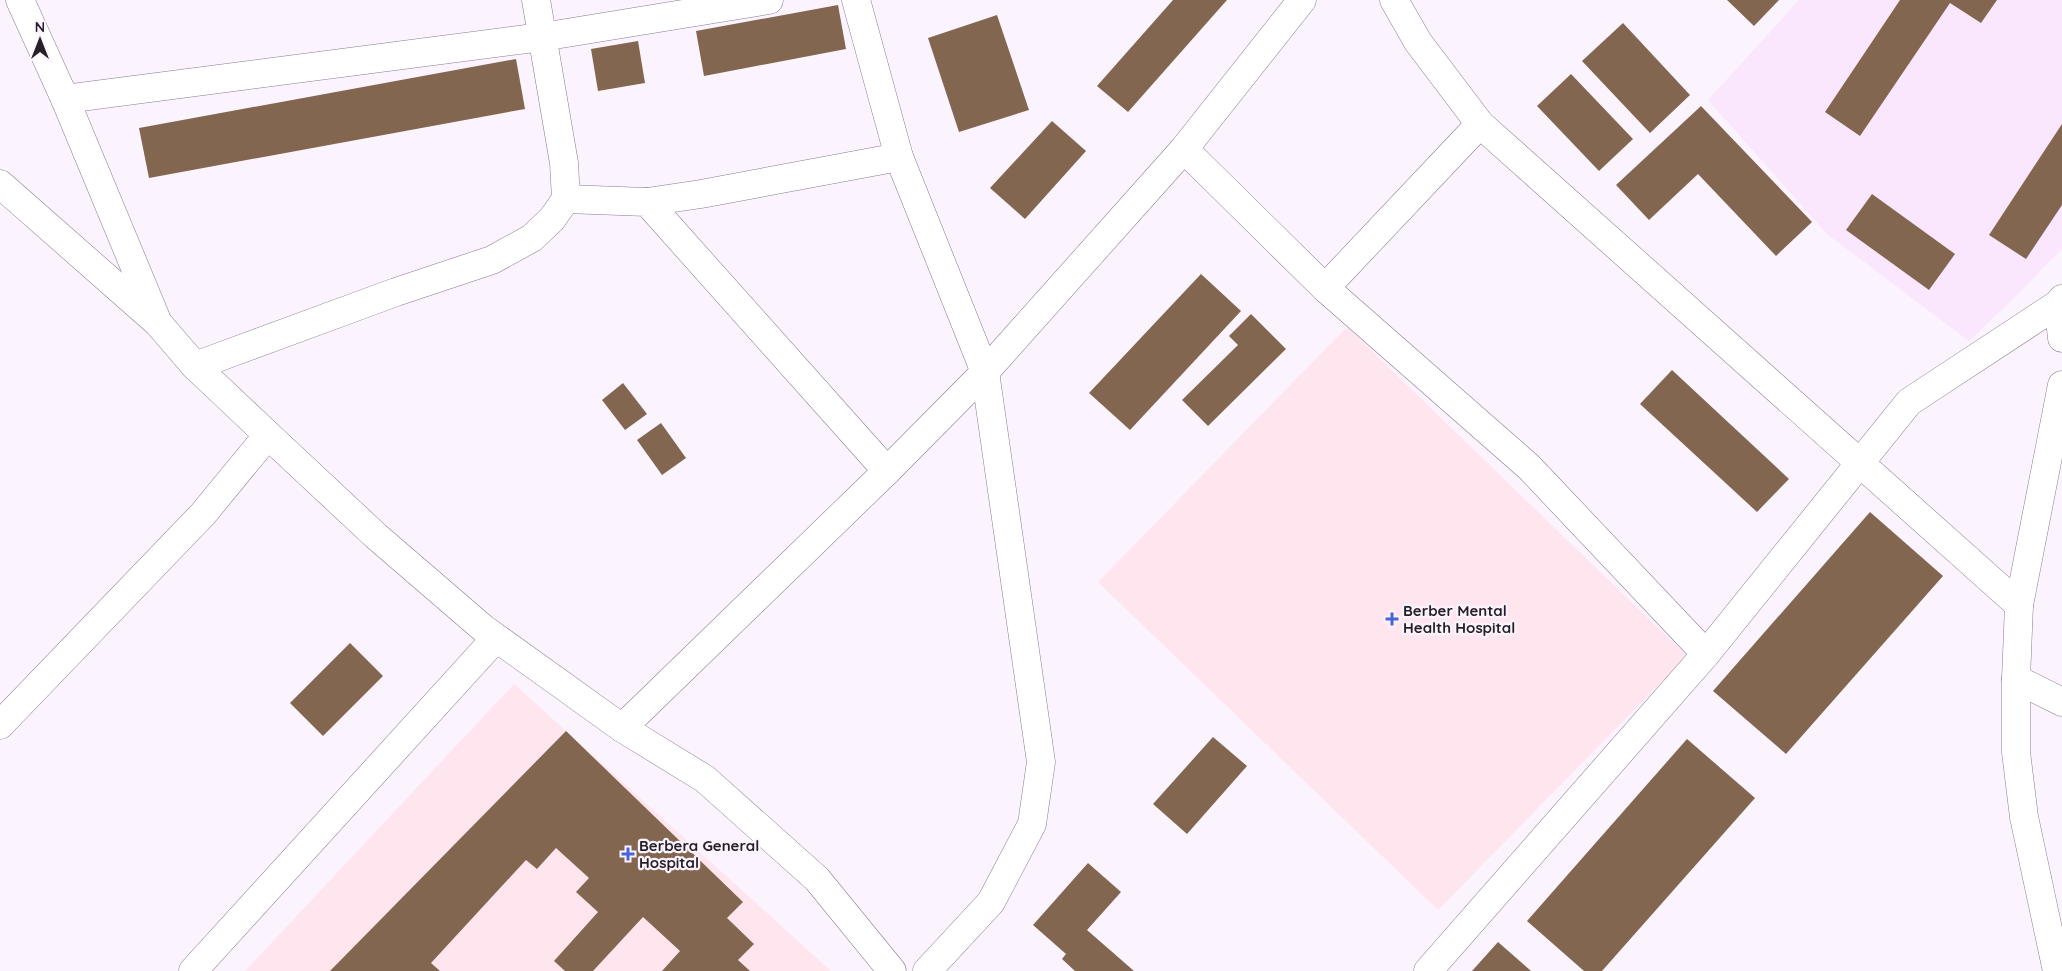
<svg xmlns="http://www.w3.org/2000/svg" width="2062" height="971" viewBox="0 0 2062 971" font-family="Quicksand,sans-serif">
	<rect width="100%" height="100%" fill="#fbf3fd"/>
	<path fill="#fae7fe" d="M1799,0H2062V249L2009,303L1969,341L1828,235L1708,100Z"/>
	<g fill="#ffe5ed">
		<path d="M1347,327L1687,656L1438,910L1098,582Z"/>
		<path d="M514,684L831,971H245Z"/>
	</g>
	<g fill="#83664f">
		<path d="M1173,0H1227L1128,112L1097,86Z"/>
		<path d="M1727,0H1779L1754,26Z"/>
		<path d="M1900,0H1997L1981,23L1950,3L1860,136L1825,112Z"/>
		<path d="M838,5L846,49L704,76L696,31Z"/>
		<path d="M997,15L1029,110L959,132L928,38Z"/>
		<path d="M1623,23L1690,95L1650,133L1582,61Z"/>
		<path d="M638,41L645,83L598,91L591,49Z"/>
		<path d="M516,59L525,109L149,178L139,128Z"/>
		<path d="M1571,74L1633,139L1599,171L1537,106Z"/>
		<path d="M1701,106L1812,222L1776,256L1698,174L1649,220L1616,185Z"/>
		<path d="M1052,121L1086,151L1025,219L990,188Z"/>
		<path d="M2062,124V205L2026,259L1989,235Z"/>
		<path d="M1872,194L1955,254L1929,290L1846,230Z"/>
		<path d="M1201,274L1241,311L1130,430L1089,393Z"/>
		<path d="M1251,314L1286,349L1208,426L1182,400L1238,345L1229,336Z"/>
		<path d="M1672,370L1789,479L1757,512L1640,404Z"/>
		<path d="M623,383L647,414L625,430L602,400Z"/>
		<path d="M661,423L686,458L662,475L637,440Z"/>
		<path d="M1870,512L1943,576L1786,754L1713,691Z"/>
		<path d="M350,643L383,676L323,736L290,703Z"/>
		<path d="M566,731L743,902L727,918L754,944L738,960L750,971H662L680,951L643,917L593,971H565L554,961L598,912L576,892L589,878L556,848L537,869L526,860L431,963L440,971H330Z"/>
		<path d="M1213,737L1247,766L1187,834L1153,804Z"/>
		<path d="M1687,739L1755,798L1602,971H1584L1527,921Z"/>
		<path d="M1088,863L1121,892L1087,930L1134,971H1075L1062,959L1066,954L1033,925Z"/>
		<path d="M1498,942L1531,971H1472Z"/>
	</g>
	<g fill="none" stroke-linecap="round" stroke-linejoin="round">
		<defs>
			<g id="minor">
				<path d="M20,0L65,99L156,318"/>
				<path d="M856,0L899,157L985,372L1041,762L1032,824L991,902L927,971"/>
				<path d="M1394,0L1418,42L1480,124L2019,605"/>
				<path d="M65,99L542,37L769,0"/>
				<path d="M1184,149L1325,288L1529,467L1706,654"/>
				<path d="M0,184L158,323L195,366L268,435L376,536L484,629L622,728L705,779L817,879L892,971"/>
				<path d="M566,199L647,202L887,471"/>
				<path d="M647,202L701,194L899,157"/>
				<path d="M1325,288L1480,124"/>
				<path d="M2058,304L2062,338"/>
				<path d="M195,366L396,292L492,260L532,238L552,219L566,199L564,163L536,0"/>
				<path d="M2016,679L2062,702"/>
				<path d="M0,725L203,514L268,435"/>
				<path d="M622,728L887,471L985,372L1184,149L1302,0"/>
				<path d="M193,971L496,638"/>
				<path d="M1428,971L1706,654L1909,402L2058,304L2062,299"/>
				<path d="M2057,971L2024,817L2016,752V679L2019,605L2062,385"/>
			</g>
		</defs>
		<use href="#minor" stroke="#8b7a8f" stroke-width="29"/>
		<use href="#minor" stroke="#fff" stroke-width="28"/>
	</g>
	<g fill="#4a64d8" stroke="#fbf3fd" stroke-width="2">
		<path d="M1389.5 611.5h5v5h5v5h-5v5h-5v-5h-5v-5h5z"/>
		<path d="M625.5 846.5h5v5h5v5h-5v5h-5v-5h-5v-5h5z"/>
	</g>
	<g text-anchor="middle" dominant-baseline="central" stroke-width="4.5" stroke-linejoin="round" paint-order="stroke">
		<g font-size="15" font-weight="bold" fill="#261f28" stroke="#fbf3fd" text-anchor="start">
			<text x="1403" y="610">Berber Mental<tspan x="1403" dy="17">Health Hospital</tspan></text>
			<text x="639" y="845">Berbera General<tspan x="639" dy="17">Hospital</tspan></text>
		</g>
	</g>
	<g transform="translate(40 40)" stroke="#fbf3fd" stroke-width="4" paint-order="stroke">
	<path d="M0-4L9 19L0 12L-9 19Z" fill="#261f28"/>
	<text y="-8" font-size="14" font-weight="bold" text-anchor="middle" fill="#261f28">N</text>
	</g>
</svg>
